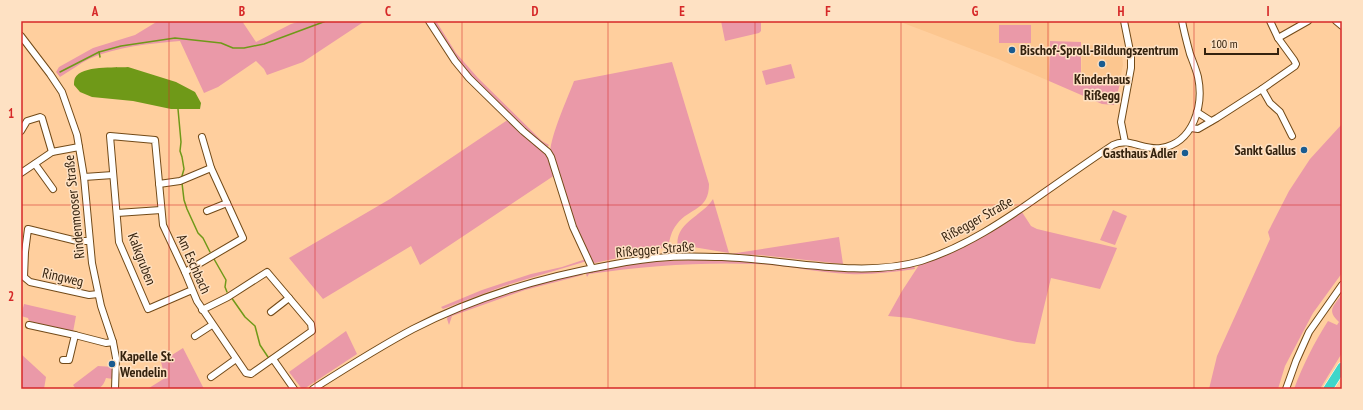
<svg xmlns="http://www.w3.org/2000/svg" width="1363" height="410" viewBox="0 0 1363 410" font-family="'PT Sans Narrow',sans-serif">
	<rect width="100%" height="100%" fill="#ffcf9e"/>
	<g fill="#fcc68f">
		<path d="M898,21H1050L1049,81L998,59Z"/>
		<path d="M1082,45L1111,46V52L1122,53L1123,65L1119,84L1081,83Z"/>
	</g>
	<g fill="#ea99a8">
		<path d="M158,21H242L256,42L291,24L301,21H365L303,62L267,75L264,69L256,61L218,87L204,93L180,41C149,44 118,46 89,59C79,64 70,71 60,77L56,72L59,67L93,48L135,35Z"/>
		<path d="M431,21H436L456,53L478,78L542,141L549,145L546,149L542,146L471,78L454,58Z"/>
		<path d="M721,21H761V31L759,33L725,41Z"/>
		<rect x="999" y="25" width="32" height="18"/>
		<path d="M1050,41L1081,42V83L1120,84L1114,105L1102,104L1049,81Z"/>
		<path d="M672,62L709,184C709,211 690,207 677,224C671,231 670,239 668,247L595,263L592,262L574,225L550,153C551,134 567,100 574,81Z"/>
		<path d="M791,64L795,78L766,85L762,71Z"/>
		<path d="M509,119L546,153L555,175L420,265L411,246L323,299L289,258L390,199Z"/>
		<path d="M1342,124V273L1313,313L1285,366L1278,389H1209L1217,356L1270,239L1268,232L1289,191L1310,159Z"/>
		<path d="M713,199L729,253L693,247L678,248C673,223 703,216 713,199Z"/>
		<path d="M1020,209L1031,226L1037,229L1117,248L1100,289L1051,278L1035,344L1017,342L910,318L888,316L902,291L919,265L920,261L951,250Z"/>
		<path d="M1113,210L1127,216L1115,245L1100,240Z"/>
		<path d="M839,237L843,264L759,255L730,254Z"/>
		<path d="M586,259L587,261L504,286L443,309L441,307L482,290L531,274L562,267Z"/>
		<path d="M692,260H737L815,267L912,264L914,266L915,269C893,272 871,275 849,274C818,273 787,265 755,264C700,262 645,266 589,274L587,277L586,274L588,271L647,262Z"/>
		<path d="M582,273L583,275L525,290L452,316L449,325L447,319L448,314L529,285Z"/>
		<path d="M1342,294V353L1320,389H1294C1303,365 1314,343 1328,321L1337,325L1339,322C1326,310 1334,306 1342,294Z"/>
		<path d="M24,304L76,316L73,332L29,321L28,318L21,316Z"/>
		<path d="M346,331L357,354L304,389H302L289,372Z"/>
		<path d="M183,348L204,389H153L149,388L165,378L161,362Z"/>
		<path d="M21,354L46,377L44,389H21Z"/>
		<path d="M98,366L114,367L113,379L106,378C101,394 91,389 76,389L73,385Z"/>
	</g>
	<path fill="#6f9918" d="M128,67L176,82L195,92L201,103L200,109H171L133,101L92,97L80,92L74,85C74,83 74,80 75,78C82,65 115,68 128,67Z"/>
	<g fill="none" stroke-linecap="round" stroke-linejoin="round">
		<g stroke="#6f9918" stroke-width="1.5">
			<path d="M99,52L100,57"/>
			<path d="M60,72L99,52L121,46L175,38L221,43L233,48H244L264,44L326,21"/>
			<path d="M178,109L181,142L180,151L182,157L184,169L182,176"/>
			<path d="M182,183L184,200L187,209L198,233L203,238L210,252"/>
			<path d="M214,259L226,280L225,287L227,292"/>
			<path d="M231,297L245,317L255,326L260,345L268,357"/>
		</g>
		<defs>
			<g id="minor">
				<path d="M429,21L455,61L469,78L523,131L548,152L551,157L573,227L592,268"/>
				<path d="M1124,21L1131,56V68L1121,122L1125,142"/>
				<path d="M1336,21L1342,26"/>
				<path d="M21,36L50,74L62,92L77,135L84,177L92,263L101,306L113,342L116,358L115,389"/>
				<path d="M1278,38L1308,21"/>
				<path d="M1262,89L1270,103L1280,112L1292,136"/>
				<path d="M1197,112L1211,121"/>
				<path d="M1191,128L1198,129L1217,118L1262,89L1295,66L1296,64L1294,60L1278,38L1270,21"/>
				<path d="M21,131L27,121L40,117L42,118L52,152"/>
				<path d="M35,164L53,189"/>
				<path d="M21,173L52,152L79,147"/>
				<path d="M84,177L113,175"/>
				<path d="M159,184L180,181L211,168"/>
				<path d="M207,211L227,203"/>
				<path d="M117,213L161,210"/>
				<path d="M89,241H77L28,229L25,252L24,277L30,282L89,295L98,294"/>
				<path d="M185,272L243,238L211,168L202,137"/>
				<path d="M192,290L148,309L119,242L110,136L155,140L163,225L185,272L197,301L246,373L251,374L312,331L311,324L267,272L228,297L202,310"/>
				<path d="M271,312L289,298"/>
				<path d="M29,325L75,335L106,343L113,342"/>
				<path d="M195,336L212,325"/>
				<path d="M273,359L294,389"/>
				<path d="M63,360H69L75,335"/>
				<path d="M211,377L236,359"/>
				<path d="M313,389C346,368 379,347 413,329C475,297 542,277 610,265C630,261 650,258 670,257C688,256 705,257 722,257C785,259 860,279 921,261C965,247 1004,221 1042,194C1065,178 1089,161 1113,145C1129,137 1144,151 1161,148C1193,143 1204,106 1198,77C1196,69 1193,62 1190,54C1187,43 1184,32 1182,21"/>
				<path d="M1286,389L1296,361L1309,332L1342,285"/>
			</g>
			<path id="highway" d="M1328,389L1342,367"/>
		</defs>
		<use href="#minor" stroke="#724a18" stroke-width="8"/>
		<use href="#highway" stroke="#fff" stroke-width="10"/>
		<use href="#minor" stroke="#fff" stroke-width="6"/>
		<use href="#highway" stroke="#3ed6ca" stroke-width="9"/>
	</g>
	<path fill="none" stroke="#d62828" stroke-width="1" stroke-opacity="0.55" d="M169,21V389M315,21V389M462,21V389M608,21V389M755,21V389M901,21V389M1048,21V389M1194,21V389M21,205H1342"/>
	<g fill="#195c91" stroke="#fee1c3" stroke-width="1.5">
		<circle cx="1012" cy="50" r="4"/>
		<circle cx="1102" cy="64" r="4"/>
		<circle cx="1304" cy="150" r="4"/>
		<circle cx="1185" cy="153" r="4"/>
		<circle cx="112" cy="364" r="4"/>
	</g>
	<g text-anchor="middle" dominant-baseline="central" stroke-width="3" stroke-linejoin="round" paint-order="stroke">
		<g font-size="14" font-weight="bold" fill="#34220e" stroke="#fee1c3" text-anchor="start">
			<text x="1020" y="50">Bischof-Sproll-Bildungszentrum</text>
			<text x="1102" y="79" text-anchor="middle">Kinderhaus<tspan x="1102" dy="16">Rißegg</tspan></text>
			<text x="1296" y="150" text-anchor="end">Sankt Gallus</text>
			<text x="1177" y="153" text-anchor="end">Gasthaus Adler</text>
			<text x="120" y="356">Kapelle St.<tspan x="120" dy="16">Wendelin</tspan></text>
		</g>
		<g font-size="14" fill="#34220e" stroke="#fee1c3">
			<text transform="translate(74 207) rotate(-96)">Rindenmooser Straße</text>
			<text transform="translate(977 219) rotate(-29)">Rißegger Straße</text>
			<text transform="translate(655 249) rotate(-5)">Rißegger Straße</text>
			<text transform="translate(142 259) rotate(69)">Kalkgruben</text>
			<text transform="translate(194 264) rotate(66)">Am Eschbach</text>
			<text transform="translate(63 277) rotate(13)">Ringweg</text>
		</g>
	</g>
	<rect width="1363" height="410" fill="none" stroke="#fee1c3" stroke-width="44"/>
	<path d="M1205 48v6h73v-6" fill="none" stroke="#34220e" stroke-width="2"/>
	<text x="1211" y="48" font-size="12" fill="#34220e" stroke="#fee1c3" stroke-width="3" paint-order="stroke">100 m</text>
	<rect x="22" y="22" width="1319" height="366" fill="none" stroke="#d62828" stroke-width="1.5"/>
	<g font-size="13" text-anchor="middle" font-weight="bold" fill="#d62828">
		<text x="95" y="16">A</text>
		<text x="242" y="16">B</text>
		<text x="388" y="16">C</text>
		<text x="535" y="16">D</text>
		<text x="682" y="16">E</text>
		<text x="828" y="16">F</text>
		<text x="975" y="16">G</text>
		<text x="1121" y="16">H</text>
		<text x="1268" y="16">I</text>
		<text x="11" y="118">1</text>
		<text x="11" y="301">2</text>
	</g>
</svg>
